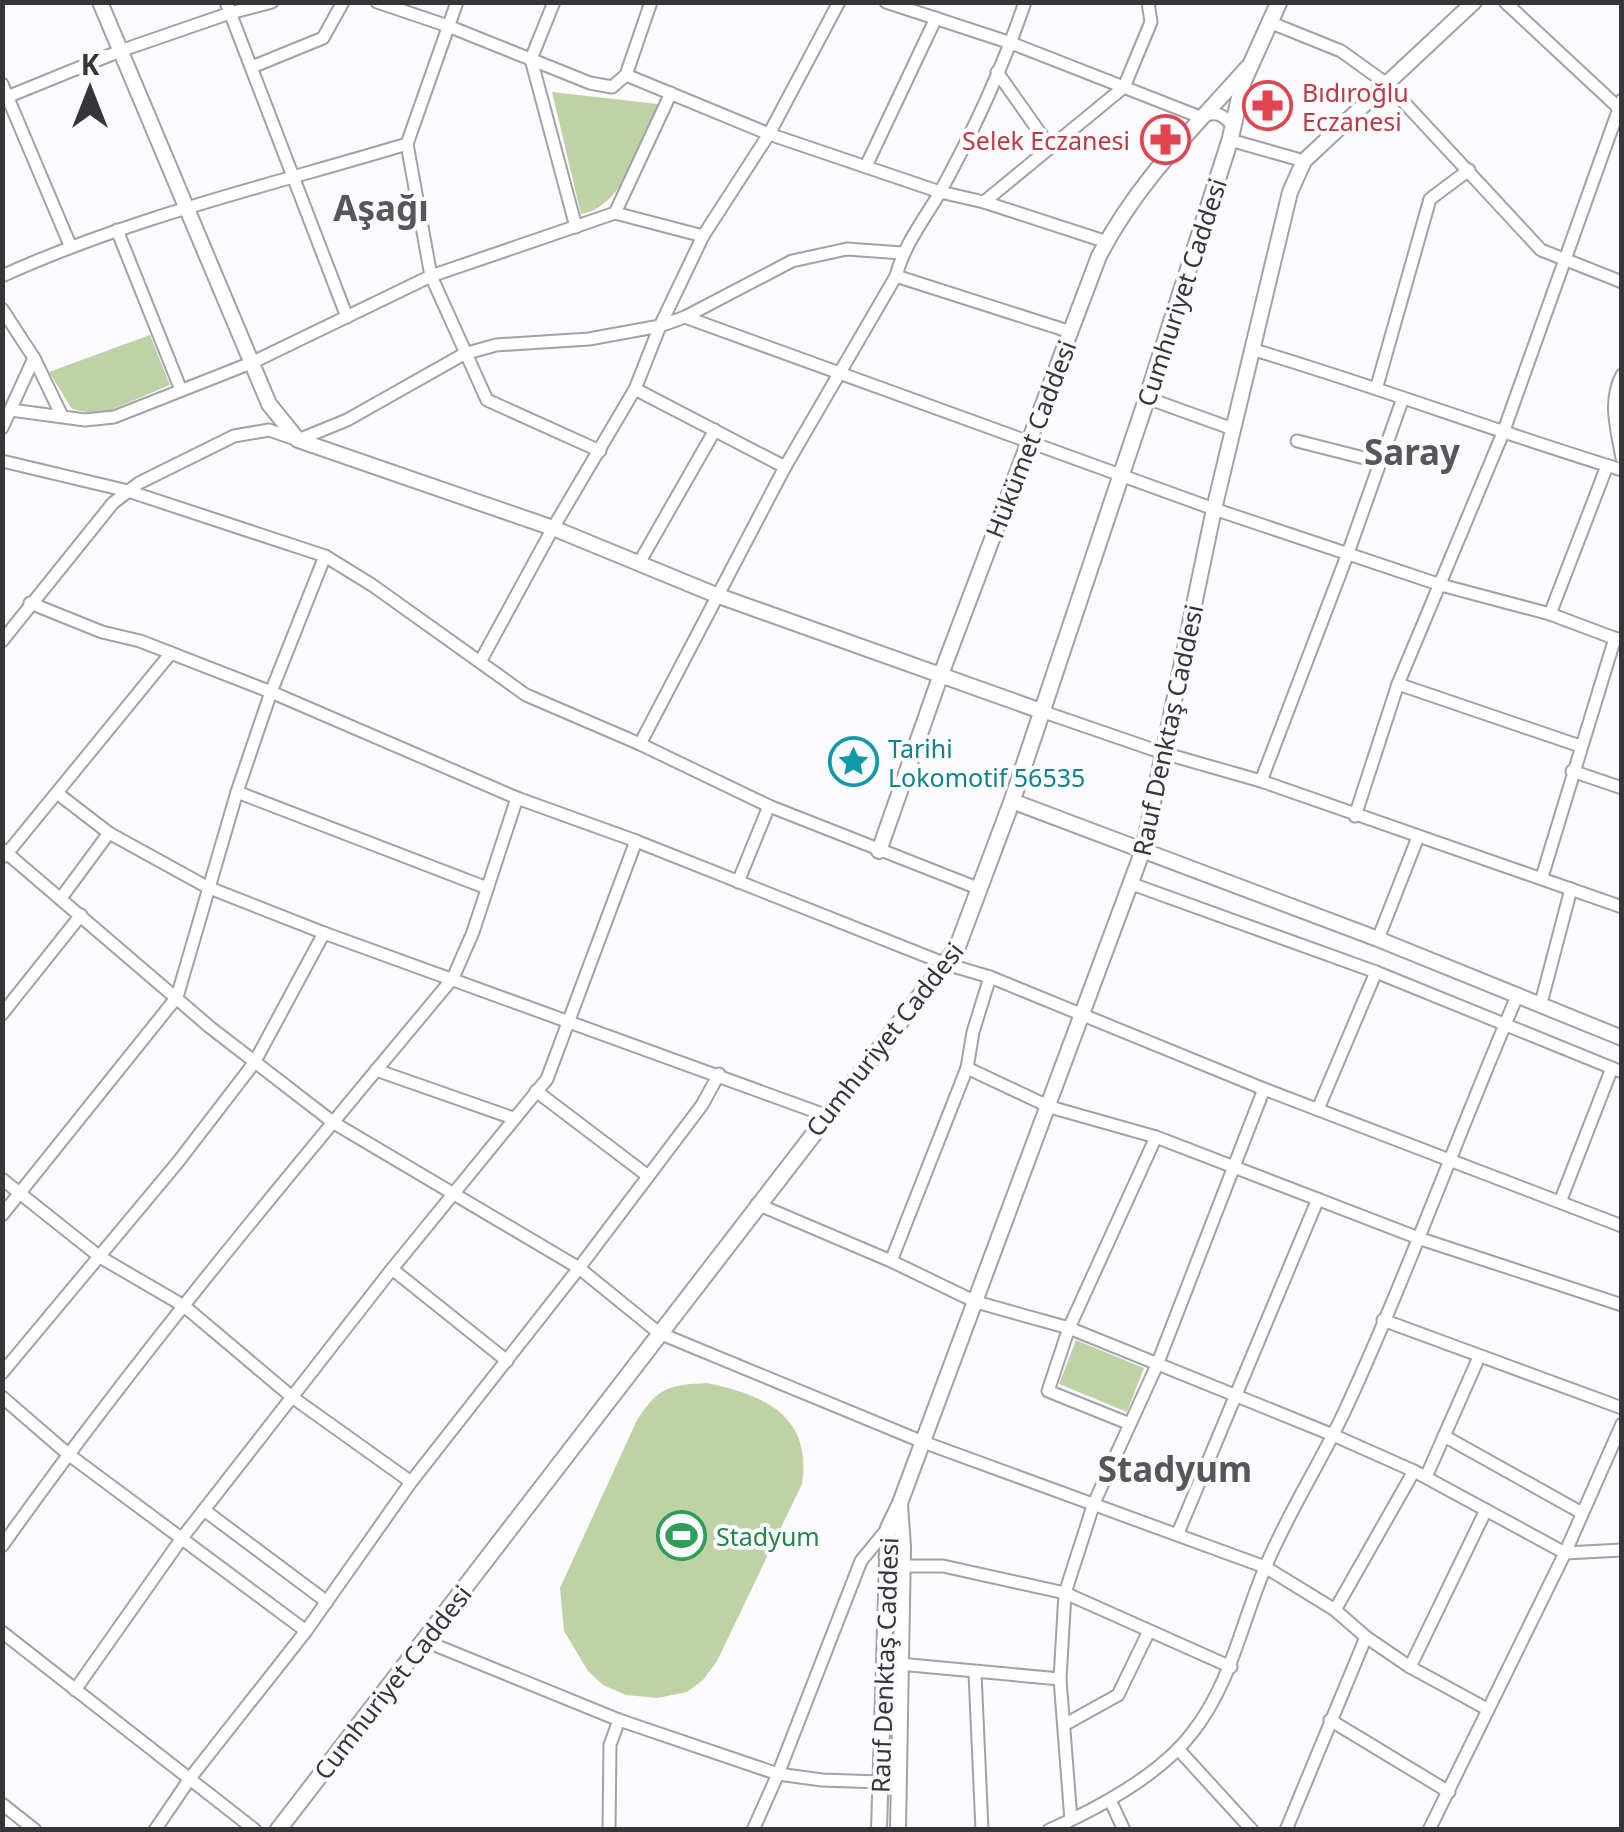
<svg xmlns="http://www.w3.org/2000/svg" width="1624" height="1832" viewBox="0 0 1624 1832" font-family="'Noto Sans',sans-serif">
	<rect width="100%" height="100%" fill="#fbfbfe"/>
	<g fill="#bfd2a6">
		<path d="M552,92L658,104C642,139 625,207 581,214Z"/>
		<path d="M150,335L170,385L99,415L72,409L49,372Z"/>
		<path d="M1076,1340L1144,1368L1127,1412L1059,1384Z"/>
		<path d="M707,1383C765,1395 812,1416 802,1484L717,1661L703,1680L687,1692L657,1698L626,1695L603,1685L588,1671L564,1631L560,1588L637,1420C658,1387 669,1385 707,1383Z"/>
	</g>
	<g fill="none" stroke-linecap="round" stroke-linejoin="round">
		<defs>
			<g id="minor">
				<path d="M226,2L347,317"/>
				<path d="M377,2L448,26L590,83L612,87L626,75L651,2"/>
				<path d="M457,2L407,144L431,276L487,400L600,451"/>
				<path d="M554,2L531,59L576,227"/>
				<path d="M886,2L1011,43L1200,117C1214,111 1222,113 1232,125"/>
				<path d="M1505,2L1622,111"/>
				<path d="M1269,22L1341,51L1387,84L1541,250L1622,282"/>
				<path d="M252,67L323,38L343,2"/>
				<path d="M997,72L1050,147"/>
				<path d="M626,75L769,134L940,192L984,202L1107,242"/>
				<path d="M2,84L70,245"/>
				<path d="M2,99L120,51L230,13L272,2"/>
				<path d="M1230,140L1304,161"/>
				<path d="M867,164L936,18"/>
				<path d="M984,202L1124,87L1151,22L1148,2"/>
				<path d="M615,213L703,236"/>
				<path d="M117,230L181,390"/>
				<path d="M2,276C132,217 271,185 407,144"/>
				<path d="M896,276L1071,332"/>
				<path d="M2,309L34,358L62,416"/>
				<path d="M685,317L1214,509L1441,585L1550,614L1622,641"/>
				<path d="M1251,349C1376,386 1497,432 1622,470"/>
				<path d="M1622,375C1608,401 1617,430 1622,458"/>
				<path d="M1377,386L1430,199L1469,170"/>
				<path d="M635,389L785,467"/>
				<path d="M1147,398L1233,429"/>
				<path d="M11,410L85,420L114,417L251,363L431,276L615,213L671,93"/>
				<path d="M2,428L34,358"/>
				<path d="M1297,441L1380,462"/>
				<path d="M2,461L128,491L325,556L372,585L526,695L640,744L769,806L980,889"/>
				<path d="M639,563L715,430"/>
				<path d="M30,603L102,632L140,641L271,692L517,798L636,841L946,964L990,977L1264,1089L1622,1226"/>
				<path d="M1550,614L1607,466"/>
				<path d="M2,641L113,503L139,483L234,436L269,430L298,440L347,420L464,354L496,345L589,339L660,326L685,317L792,261L847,249L902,253"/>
				<path d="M480,662L553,528L635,389L660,326L703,236L769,134L839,2"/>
				<path d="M1398,684L1580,746"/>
				<path d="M1041,711L1163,753L1261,781L1622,907"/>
				<path d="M640,744L785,467L896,276C904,245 923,221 939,194C972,134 1003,67 1025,2"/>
				<path d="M1572,771L1622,788"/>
				<path d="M1261,781L1348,553L1403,398"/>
				<path d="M237,792L487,888"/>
				<path d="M57,793L109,833L207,887L324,933L825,1115"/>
				<path d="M1355,816L1398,684L1503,433L1622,100"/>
				<path d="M2,849L211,1028L334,1123L579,1268L659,1333L923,1442L1265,1567L1335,1610L1366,1637L1410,1667L1487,1709"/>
				<path d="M5,856L171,653"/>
				<path d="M1542,877L1615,638"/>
				<path d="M738,882L769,806"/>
				<path d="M1132,884L1376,972L1622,1072"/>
				<path d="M61,898L109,833"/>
				<path d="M1378,939L1418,837"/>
				<path d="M1541,1003L1571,889"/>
				<path d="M2,1014L81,915"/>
				<path d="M967,1068L1050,1107L1156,1137L1421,1239L1622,1305"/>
				<path d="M376,1070L513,1118"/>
				<path d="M536,1091L648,1176"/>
				<path d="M1318,1109L1376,972"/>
				<path d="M2,1179L100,1257L184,1306L292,1397L411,1482"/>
				<path d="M1560,1202L1612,1068"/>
				<path d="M757,1204L891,1261L976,1302L1069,1328L1333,1435L1414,1471L1565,1553L1622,1550"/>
				<path d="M2,1215L177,997L237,792L271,692L325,556"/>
				<path d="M891,1261L967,1068L973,1032L990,977"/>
				<path d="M392,1269L507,1361"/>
				<path d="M1383,1320L1622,1408"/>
				<path d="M2,1373L178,1162L254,1063L324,933"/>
				<path d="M2,1397L68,1454L306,1631"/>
				<path d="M1130,1424L1048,1391L1069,1328L1156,1137"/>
				<path d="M1444,1436L1582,1513"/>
				<path d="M1426,1477L1479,1357"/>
				<path d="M204,1510L327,1602"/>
				<path d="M1178,1533L1318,1199"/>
				<path d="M2,1546C142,1349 299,1163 453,978L473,932L517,798"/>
				<path d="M885,1557L903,1566H943L1065,1593L1231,1667"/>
				<path d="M1335,1610L1414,1471"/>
				<path d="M2,1632L255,1830"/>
				<path d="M425,1641L619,1720L778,1774L822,1780L880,1782"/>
				<path d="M899,1664L1060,1679"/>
				<path d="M1410,1667L1486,1510"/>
				<path d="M975,1673L982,1830"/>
				<path d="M75,1690L182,1538L392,1269L547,1079L636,841"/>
				<path d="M1330,1720L1449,1792"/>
				<path d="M1064,1725L1118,1695L1149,1631"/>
				<path d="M1178,1749L1252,1830"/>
				<path d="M1110,1800L1124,1830"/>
				<path d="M2,1804L35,1830"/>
				<path d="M1071,1820L1060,1679L1065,1593L1094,1503L1157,1365L1264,1089"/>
				<path d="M155,1830L191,1777L306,1631L411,1482L579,1268L702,1105L719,1074"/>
				<path d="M609,1830L610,1745L619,1720"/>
				<path d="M753,1830L778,1774L861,1561L888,1528"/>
				<path d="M1049,1830C1097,1809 1160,1775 1192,1733C1231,1684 1241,1624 1265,1568C1288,1512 1322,1461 1347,1406C1409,1271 1459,1131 1518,994"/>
				<path d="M1286,1830L1366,1637"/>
				<path d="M1429,1830L1565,1553L1622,1424"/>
			</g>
			<g id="tertiary">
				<path d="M100,2L269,404L298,440L553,528L716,595L1041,711"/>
				<path d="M1012,801L1378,939L1622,1038"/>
				<path d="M879,851L940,677L1099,256C1138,181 1192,130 1247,68"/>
				<path d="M879,1830L888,1528L900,1503L1143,850L1214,509L1290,192L1304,161L1474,2"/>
				<path d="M898,1830L903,1547L900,1505"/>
			</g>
			<path id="secondary" d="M278,1830L957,948L1012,801L1147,398L1230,140L1243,82L1279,2"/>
		</defs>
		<use href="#minor" stroke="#a1a2a9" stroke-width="15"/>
		<use href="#tertiary" stroke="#a1a2a9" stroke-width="18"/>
		<use href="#secondary" stroke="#a1a2a9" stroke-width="19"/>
		<use href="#minor" stroke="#fff" stroke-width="11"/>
		<use href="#tertiary" stroke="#fff" stroke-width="14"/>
		<use href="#secondary" stroke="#fff" stroke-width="15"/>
	</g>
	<defs>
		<symbol id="pharmacy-ring" viewBox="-11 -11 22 22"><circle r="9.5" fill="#fbfbfe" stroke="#e0444e" stroke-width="1.5"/><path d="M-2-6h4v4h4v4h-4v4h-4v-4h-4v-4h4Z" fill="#e0444e"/></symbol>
		<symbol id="sight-ring" viewBox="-11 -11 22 22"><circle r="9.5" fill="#fbfbfe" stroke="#0f9aa8" stroke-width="1.5"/><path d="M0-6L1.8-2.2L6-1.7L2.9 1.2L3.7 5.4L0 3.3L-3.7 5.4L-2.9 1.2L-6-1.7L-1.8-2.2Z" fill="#0f9aa8"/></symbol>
		<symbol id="stadium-ring" viewBox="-11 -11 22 22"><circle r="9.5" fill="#fbfbfe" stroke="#2e9e5b" stroke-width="1.5"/><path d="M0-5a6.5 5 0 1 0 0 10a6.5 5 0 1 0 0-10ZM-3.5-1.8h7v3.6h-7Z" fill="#2e9e5b"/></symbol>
	</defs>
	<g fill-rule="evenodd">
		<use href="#pharmacy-ring" x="1240" y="78" width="55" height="55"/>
		<use href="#pharmacy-ring" x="1138" y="112" width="55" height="55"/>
		<use href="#sight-ring" x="826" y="734" width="55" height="55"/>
		<use href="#stadium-ring" x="654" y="1508" width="55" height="55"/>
	</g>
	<g text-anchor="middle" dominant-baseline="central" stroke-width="8" stroke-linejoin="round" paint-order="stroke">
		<g font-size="25" fill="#be3a42" stroke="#fbfbfe" text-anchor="start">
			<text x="1302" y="92">Bıdıroğlu<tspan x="1302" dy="29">Eczanesi</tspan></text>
			<text x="1130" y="140" text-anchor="end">Selek Eczanesi</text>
		</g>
		<g font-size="25" fill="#363639" stroke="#fbfbfe">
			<text transform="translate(1181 292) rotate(-72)">Cumhuriyet Caddesi</text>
			<text transform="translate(1030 439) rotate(-69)">Hükümet Caddesi</text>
			<text transform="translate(1167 730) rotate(-78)">Rauf Denktaş Caddesi</text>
			<text transform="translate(884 1039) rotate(-52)">Cumhuriyet Caddesi</text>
			<text transform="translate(884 1665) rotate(-88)">Rauf Denktaş Caddesi</text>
			<text transform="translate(392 1682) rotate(-52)">Cumhuriyet Caddesi</text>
		</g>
		<g font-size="25" fill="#0d838f" stroke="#fbfbfe" text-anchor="start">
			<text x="888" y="748">Tarihi<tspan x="888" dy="29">Lokomotif 56535</tspan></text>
		</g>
		<g font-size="25" fill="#27864d" stroke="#fbfbfe" text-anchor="start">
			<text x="716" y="1536">Stadyum</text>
		</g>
		<g font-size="35" font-weight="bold" fill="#56575d" stroke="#fbfbfe">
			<text x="381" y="207">Aşağı</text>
			<text x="1412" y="451">Saray</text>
			<text x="1175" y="1468">Stadyum</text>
		</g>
	</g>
	<rect width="1624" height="1832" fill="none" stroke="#363639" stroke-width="10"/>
	<g transform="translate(90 90)" stroke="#fbfbfe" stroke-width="8" paint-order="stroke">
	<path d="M0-8L18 38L0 25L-18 38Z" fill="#363639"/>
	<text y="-15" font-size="28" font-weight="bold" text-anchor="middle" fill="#363639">K</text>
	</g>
</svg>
